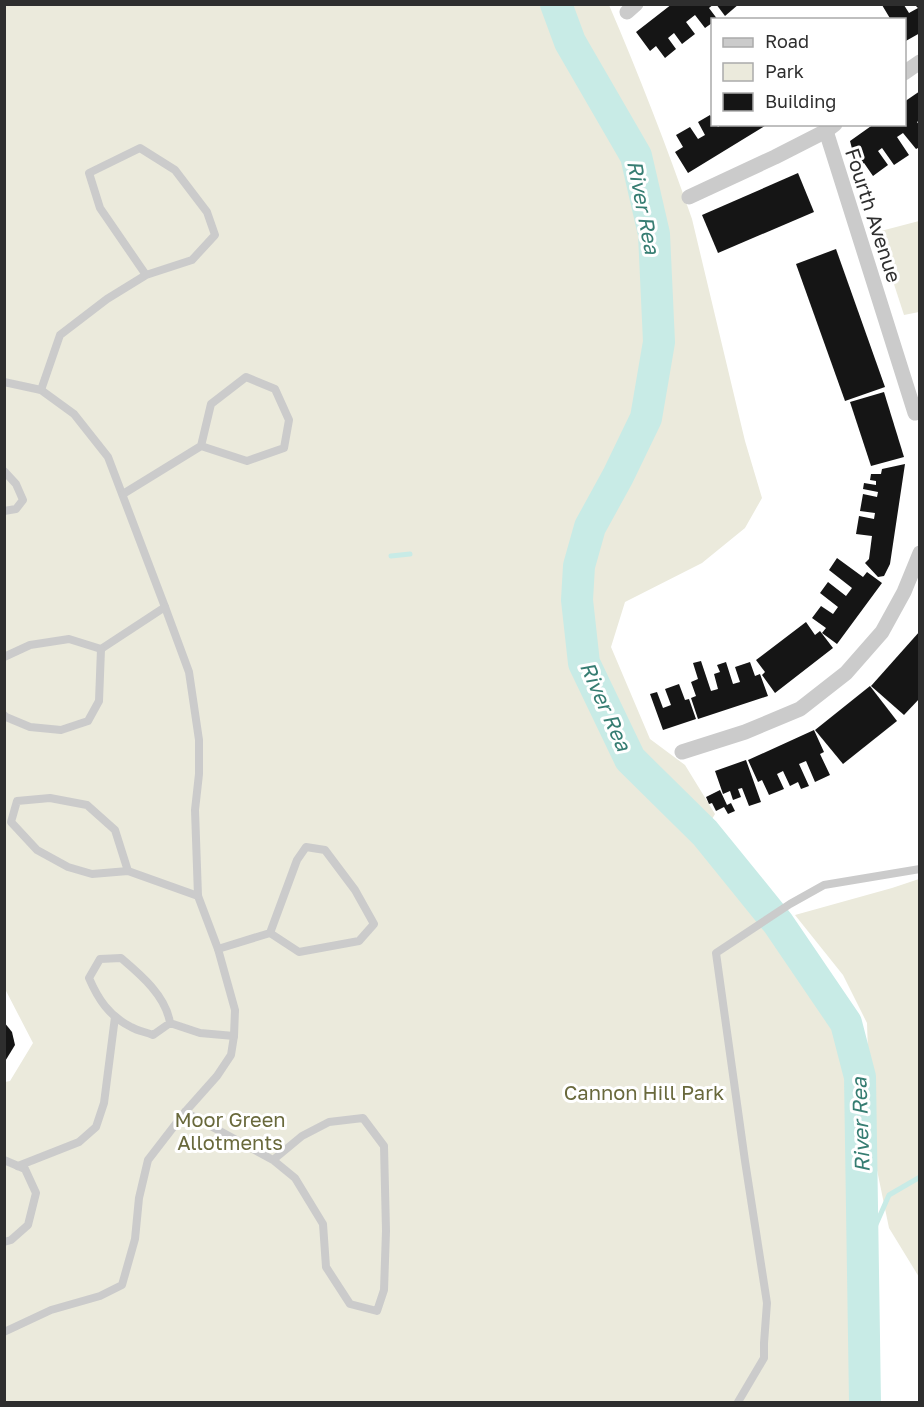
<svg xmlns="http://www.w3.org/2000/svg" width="924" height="1407" viewBox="0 0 924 1407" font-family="'Golos Text',sans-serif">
	<rect width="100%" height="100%" fill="#fff"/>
	<g fill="#ebeadc">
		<path d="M4,5H609C639,75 667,147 692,219L745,441L762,498L745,528L702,563L625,602L611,647L650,739L685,765L715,814L699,841L823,995L839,1032L845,1084L852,1402H5V1082L10,1081L33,1043L4,987Z"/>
		<path d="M919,221V312L904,315L877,232Z"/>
		<path d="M919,879H920L919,1277L889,1228L871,1141L867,1023L843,975L795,915L892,888Z"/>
	</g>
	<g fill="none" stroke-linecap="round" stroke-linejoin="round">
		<g stroke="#c8ebe6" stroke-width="5">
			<path d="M391,556L410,554"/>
			<path d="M863,1254L889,1195L920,1177"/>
		</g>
		<path stroke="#c8ebe6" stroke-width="32" d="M556,4L570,42L636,156L654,234L659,342L646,418L618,476L590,527L579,566L577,600L584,663L630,759L705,833L778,923L846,1023L860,1077L865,1402"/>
	</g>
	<g fill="#151515">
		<path d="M672,4H714L709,8L718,20H712V23L705,28L695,15L686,22L695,34L682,44L674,33L668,38L676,49L665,58L656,46L650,51L636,32Z"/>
		<path d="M716,4H739L725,16Z"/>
		<path d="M882,5H904L909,13L918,8L915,5H920V33L904,42V20H891Z"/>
		<path d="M920,91V120L917,122L920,126V147L916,149L903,133L897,137L909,155L894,165L882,148L878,151L888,165L873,176L864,163L857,168L850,141L874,124H904V102Z"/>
		<path d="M710,115L712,118V124H716L718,127L721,124H768L688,173L675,152L683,147L676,135L690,127L698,139L705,135L698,122Z"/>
		<path d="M798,173L814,212L718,253L702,215Z"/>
		<path d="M836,249L885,387L845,401L796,264Z"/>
		<path d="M884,392L904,457L871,466L850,402Z"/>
		<path d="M905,464L890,564L884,576L878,577L865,563L869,559L872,536L856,534L859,516L874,519L875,513L860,511L863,494L877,497L878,492L863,489L864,483L876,485V481L870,480L871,474H881L882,469Z"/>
		<path d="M837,558L863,577L867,572L882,583L837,644L822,633L826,628L812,618L821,606L833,614L838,607L820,593L828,582L846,596L852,588L829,570Z"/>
		<path d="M806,622L815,635L820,631L833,648L775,693L762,675L765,672L756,660Z"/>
		<path d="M920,631V698L904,715L871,686Z"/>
		<path d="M701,661L711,691L718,689L714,674L720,672L717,665L726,662L733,684L740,682L735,667L750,662L755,676L760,674L768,696L698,719L691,698L696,696L691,682L698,679L693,663Z"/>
		<path d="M679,684L685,700L689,699L696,719L663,730L650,694L657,692L663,708L671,705L665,689Z"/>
		<path d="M870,686L897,721L843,764L815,730Z"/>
		<path d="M814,730L824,752L820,754L830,775L815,782L806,761L799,764L809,786L801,789L798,782L790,786L783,771L777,774L784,789L769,795L762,780L758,782L748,760Z"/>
		<path d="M746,760L761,802L749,806L742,788L738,789L741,797L733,800L730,791L723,794L715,771Z"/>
		<path d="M720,790L727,805L731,803L735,811L728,814L724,807L716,811L712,803L709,804L706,797Z"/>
		<path d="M4,1022L12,1032L15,1045L4,1063Z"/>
	</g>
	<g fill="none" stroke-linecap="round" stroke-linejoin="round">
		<g stroke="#cbcbcb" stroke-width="8">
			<path d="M4,382L41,390L74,414L108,457L165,607L189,672L199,740V774L195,810L198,896L218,949L235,1010L234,1036L231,1055L217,1076L185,1112L148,1160L139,1198L135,1239L122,1285L100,1296L51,1310L4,1332"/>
			<path d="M41,390L60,335L107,299L146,275L192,260L215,235L207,212L175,170L140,148L89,173L100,208L146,275"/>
			<path d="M4,471L16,484L23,500L16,509L4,511"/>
			<path d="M123,494L201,446L247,461L284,448L289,420L275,389L246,377L211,404L201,446"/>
			<path d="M101,649L165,607"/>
			<path d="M4,657L30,645L69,639L101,649"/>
			<path d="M4,715L6,717L30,727L61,730L88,721L99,701L101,649"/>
			<path d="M128,871L115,830L87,805L50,798L17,801L11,822L37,850L68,867L92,874L128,871L198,896"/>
			<path d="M218,949L270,933L299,952L359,941L374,924L355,890L325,850L306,847L297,860L270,933"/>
			<path d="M170,1023C166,996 141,975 121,958L100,959L89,978C98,999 109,1016 131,1027C138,1031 146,1032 153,1035L170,1023L200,1033L234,1036"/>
			<path d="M185,1112L273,1160L295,1178L323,1224L326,1267L350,1304L377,1311L384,1290L386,1231L384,1146L363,1118L329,1122L302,1136L273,1160"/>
			<path d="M4,1160L25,1169L36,1193L28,1225L11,1240L4,1242"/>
			<path d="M18,1166L79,1142L96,1127L104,1103L115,1017"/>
			<path d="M738,1402L764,1358V1343L767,1303L745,1161L716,953L790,904L824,885L920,869"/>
		</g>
		<g stroke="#cbcbcb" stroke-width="15">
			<path d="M627,12L636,4"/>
			<path d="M904,73L920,62"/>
			<path d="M826,131L915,413"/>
			<path d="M689,197L775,157L826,131L835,124"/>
			<path d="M682,752L745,732L800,709L846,673L882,632L904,592L920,553"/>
		</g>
	</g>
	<g text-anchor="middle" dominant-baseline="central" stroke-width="6" stroke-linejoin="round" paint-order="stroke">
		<g font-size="20" fill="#2e2e2e" stroke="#fff">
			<text transform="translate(874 215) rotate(72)">Fourth Avenue</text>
		</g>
		<g font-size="20" fill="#69693c" stroke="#fff">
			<text x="644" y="1092">Cannon Hill Park</text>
			<text x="230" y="1119">Moor Green<tspan x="230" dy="23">Allotments</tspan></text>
		</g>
		<g font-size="21" font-style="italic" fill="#367d72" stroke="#fff">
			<text transform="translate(644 207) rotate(79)">River Rea</text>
			<text transform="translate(606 706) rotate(66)">River Rea</text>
			<text transform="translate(860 1125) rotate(-92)">River Rea</text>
		</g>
	</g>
	<rect width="924" height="1407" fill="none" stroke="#2e2e2e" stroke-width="12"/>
	<rect x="711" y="18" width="195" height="108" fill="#ffffff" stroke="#ababab" stroke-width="1.5"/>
	<rect x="723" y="38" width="30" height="9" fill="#cbcbcb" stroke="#ababab" stroke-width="1.5"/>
	<text x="765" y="48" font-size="18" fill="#2e2e2e">Road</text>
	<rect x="723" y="63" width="30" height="18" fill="#ebeadc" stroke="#ababab" stroke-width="1.5"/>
	<text x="765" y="78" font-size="18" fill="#2e2e2e">Park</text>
	<rect x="723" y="93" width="30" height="18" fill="#151515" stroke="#ababab" stroke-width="1.5"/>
	<text x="765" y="108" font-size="18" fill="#2e2e2e">Building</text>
</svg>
